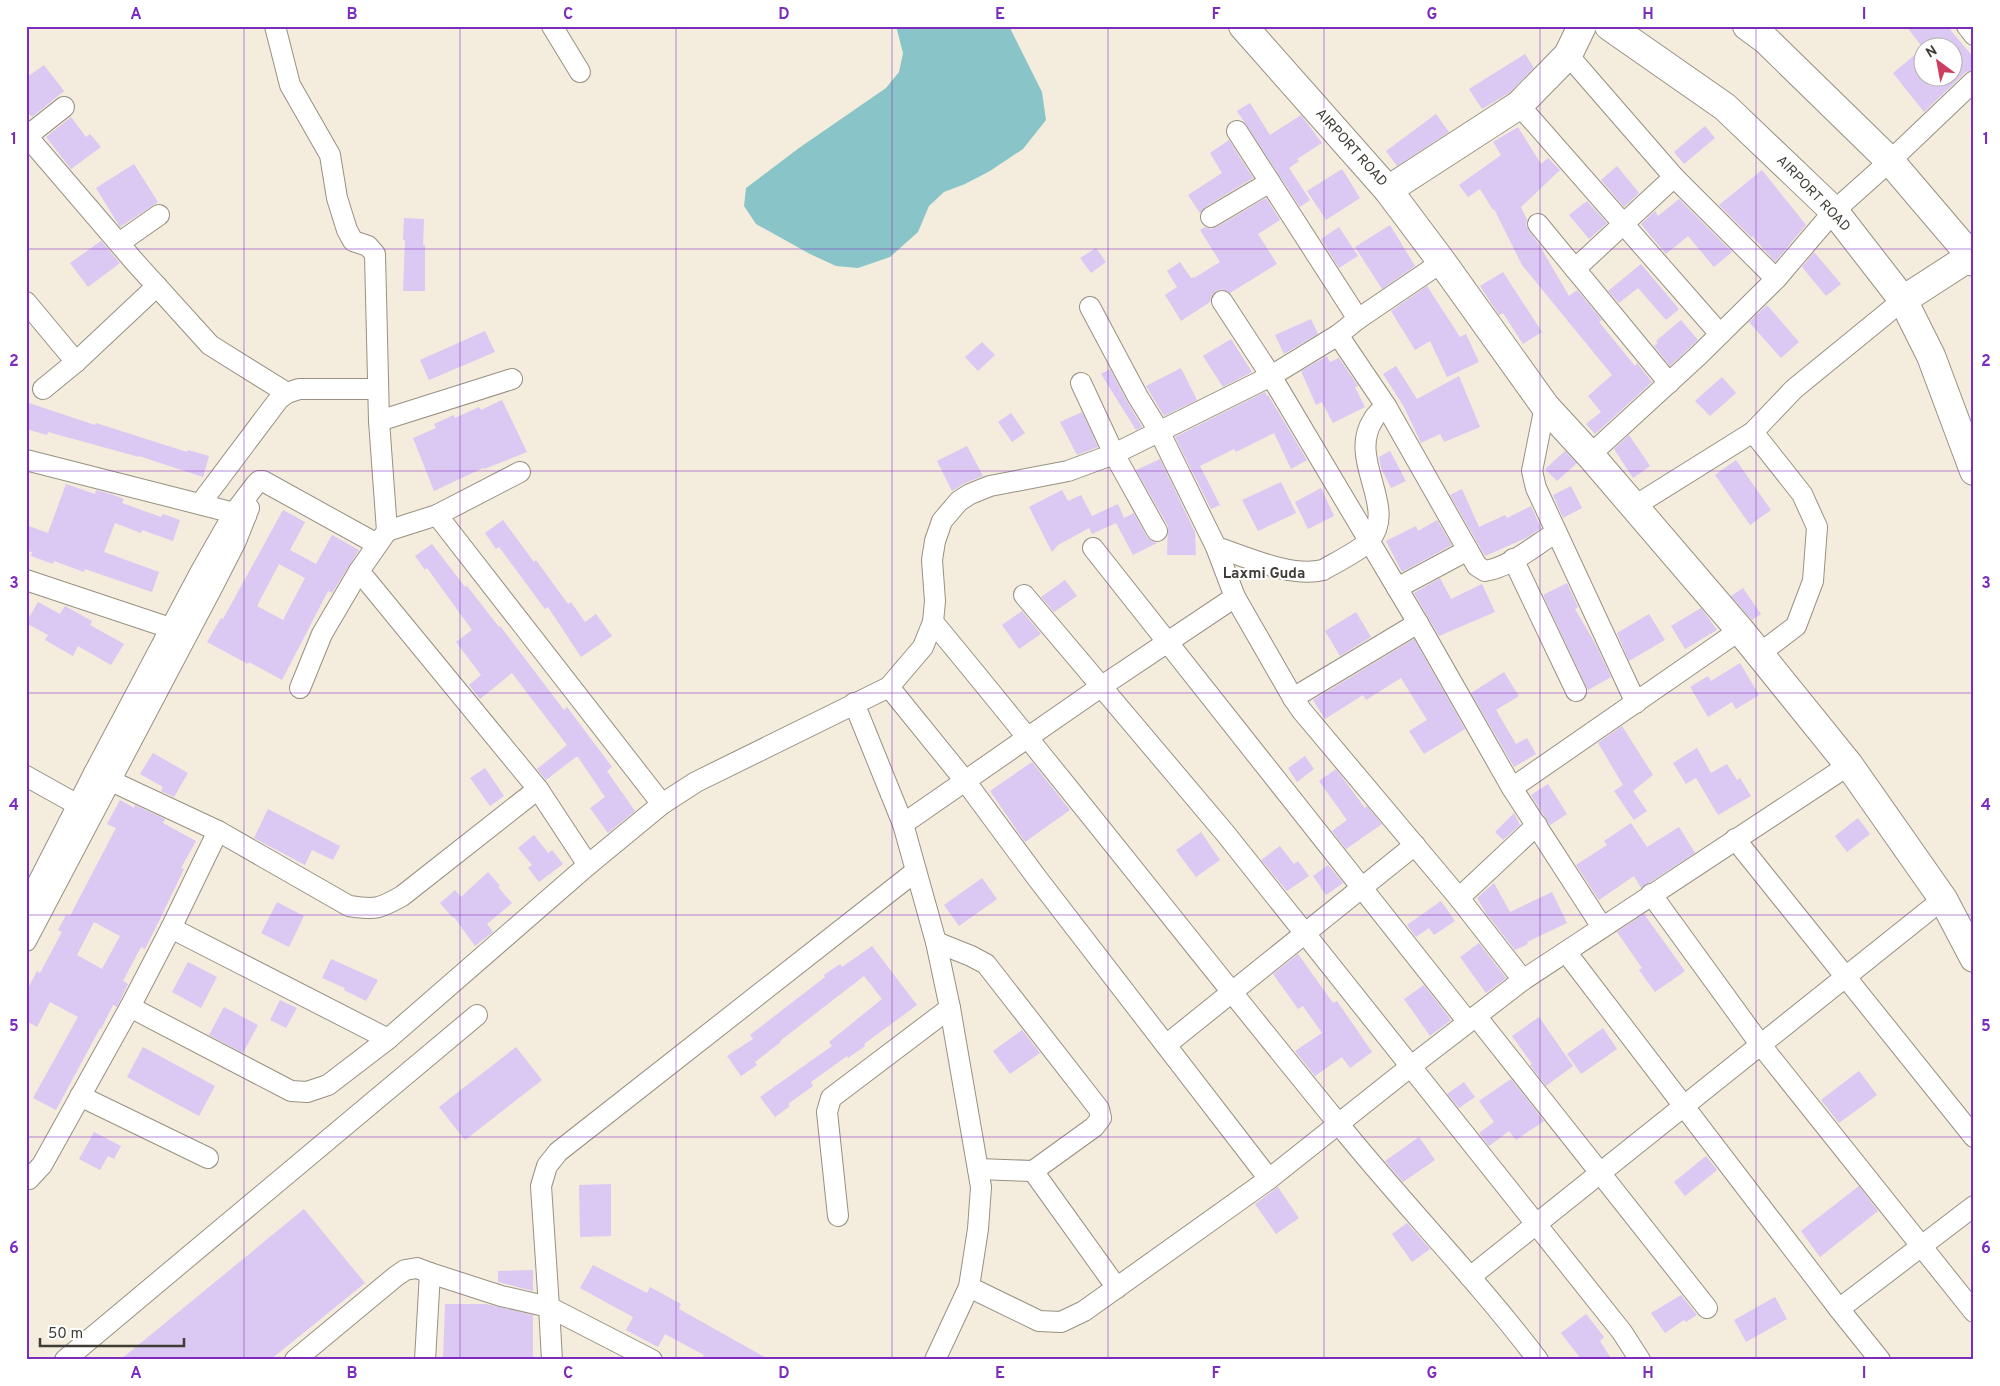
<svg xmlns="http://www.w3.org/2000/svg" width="2000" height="1386" viewBox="0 0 2000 1386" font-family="Overpass,sans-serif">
	<rect width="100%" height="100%" fill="#f4ecdc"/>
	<path fill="#89c5c8" d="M896,26H1009L1042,92L1046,120L1023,149L990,171L965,184L944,192L929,206L918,232L890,257L858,268L836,266L810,254L756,224L744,206L746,188L799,148L886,88L899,72L903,53Z"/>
	<g fill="#dbc8f3" fill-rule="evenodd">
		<path d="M1906,26H1947L1974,58V69L1966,72L1924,112L1893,73L1922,49V78H1952V48H1923Z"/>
		<path d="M1525,54L1534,68L1509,93L1482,109L1469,89Z"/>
		<path d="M44,65L64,91L32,117L26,110V78Z"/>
		<path d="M1250,103L1270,135L1301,115L1322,143L1297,159L1299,161L1289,168L1310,200L1300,207L1237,111Z"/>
		<path d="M1436,114L1449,132L1397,166L1386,151Z"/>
		<path d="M71,117L86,137L90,134L101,147L71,169L46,137Z"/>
		<path d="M1705,126L1715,138L1684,164L1674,152Z"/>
		<path d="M1518,127L1541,164L1548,158L1560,170L1521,207L1527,220L1526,225L1529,231L1538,243L1569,296L1577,290L1602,320L1599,322L1635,366L1637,363L1652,382L1595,434L1586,424L1601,412L1588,396L1612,375L1522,265L1494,209L1493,210L1480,189L1468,197L1459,185L1501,155L1493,142Z"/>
		<path d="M1229,140L1253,178L1205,207L1200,213L1188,195L1222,173L1210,153Z"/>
		<path d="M134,164L158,202L120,227L96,188Z"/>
		<path d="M1617,166L1639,193L1624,207L1601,180Z"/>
		<path d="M1342,169L1360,198L1326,220L1307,191Z"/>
		<path d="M1762,170L1806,225L1775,262L1752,236L1751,237L1719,205Z"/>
		<path d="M1266,198L1280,220L1258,234L1277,264L1230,293L1222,289L1216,291L1212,295L1210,302L1181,321L1165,295L1177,287L1167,271L1180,262L1191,278L1193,277L1194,278L1220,262L1200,230L1205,227L1211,229L1217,227Z"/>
		<path d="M1679,199L1732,252L1714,267L1688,236L1666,254L1641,224L1655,211L1658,216Z"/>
		<path d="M1587,201L1607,223L1589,239L1569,215Z"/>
		<path d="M404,218L424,219L423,245H425V291H403L405,240H403Z"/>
		<path d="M1390,225L1415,266L1382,289L1355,247Z"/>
		<path d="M1339,227L1358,256L1339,268L1321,239Z"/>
		<path d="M101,241L120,263L88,287L70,263Z"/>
		<path d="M1096,248L1106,262L1091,273L1080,258Z"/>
		<path d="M1814,252L1841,284L1826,296L1802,267Z"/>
		<path d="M1641,264L1679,309L1666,320L1638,288L1619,303L1608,291Z"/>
		<path d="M1503,272L1542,332L1523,344L1503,313L1499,315L1480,286Z"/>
		<path d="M1427,286L1460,337L1466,334L1479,362L1447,377L1430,341L1415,350L1391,311Z"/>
		<path d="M1767,305L1799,342L1781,358L1749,322Z"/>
		<path d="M1311,319L1318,334L1284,354L1275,335Z"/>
		<path d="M1681,320L1698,340L1670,366L1654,346L1658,343L1656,341Z"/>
		<path d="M485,331L495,352L429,380L420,360Z"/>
		<path d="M1231,339L1252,372L1223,387L1203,356Z"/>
		<path d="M982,342L995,355L978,371L965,357Z"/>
		<path d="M1327,356L1330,362L1339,358L1358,386L1355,387L1365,407L1333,423L1322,402L1316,405L1301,371Z"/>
		<path d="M1396,366L1417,399L1459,376L1480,427L1444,442L1440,434L1421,443L1404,407L1383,374Z"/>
		<path d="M1181,368L1197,400L1164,416L1146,386Z"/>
		<path d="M1110,369L1128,403L1142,427L1136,430L1101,374Z"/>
		<path d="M1722,377L1736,393L1710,416L1695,401Z"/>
		<path d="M1265,392L1267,396L1268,395L1307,460L1291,469L1274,433L1236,452L1234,449L1200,466L1220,505L1211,509L1175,437Z"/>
		<path d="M502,400L527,452L484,469L483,468L434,491L413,438L436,428L434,424L454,415L455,418L479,407L481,410Z"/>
		<path d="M26,402L95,425L96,423L187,452L188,450L209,456L203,477L139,456V457L48,432L47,435L26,429Z"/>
		<path d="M1082,412L1098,447L1077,455L1060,422Z"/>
		<path d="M1011,413L1025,433L1012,442L998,422Z"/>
		<path d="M1629,435L1650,466L1633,478L1614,449Z"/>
		<path d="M967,446L983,476L965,483L952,491L937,461Z"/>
		<path d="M1390,451L1406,481L1391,488L1381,468L1379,457Z"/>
		<path d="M1565,451L1577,463L1557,481L1545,469Z"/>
		<path d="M1160,459L1195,532L1196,555H1167L1168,526L1136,470Z"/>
		<path d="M1736,460L1771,510L1750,525L1715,475Z"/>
		<path d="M1281,482L1296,513L1258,531L1242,500Z"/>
		<path d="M66,484L95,494L96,490L111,494L124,499L122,503L161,517L163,514L180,520L173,541L142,530L141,533L115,523L104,552L159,572L152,592L85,569L84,572L54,561L53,564L31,556L32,552L26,551V525L48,533Z"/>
		<path d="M1571,486L1582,508L1563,518L1553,495Z"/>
		<path d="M1321,488L1334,516L1308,529L1295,502Z"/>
		<path d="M1462,489L1479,527L1505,515L1507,518L1531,506L1541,528L1526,538L1485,556L1450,495Z"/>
		<path d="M1062,490L1068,501L1081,495L1092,516L1118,504L1124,518L1134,513L1147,537L1151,541L1157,543L1133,555L1116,523L1092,534L1089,528L1058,545L1052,552L1029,507Z"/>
		<path d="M283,510L305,522L290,550L316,564L332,535L359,550L332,593L328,591L282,680L249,662L248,664L207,642L221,618L223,619ZM279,564L305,578L283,620L257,606Z"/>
		<path d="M503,520L534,562L536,560L568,604L571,602L585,622L596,614L612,636L581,657L548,607L545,609L499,547L496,549L485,533Z"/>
		<path d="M1437,520L1452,545L1402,572L1386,541L1416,526L1418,531Z"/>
		<path d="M432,544L465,587L467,586L499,627L500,626L564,710L567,707L612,767L607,771L635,811L608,833L590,808L605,797L578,757H576L546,780L537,769L567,745L512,673L480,699L469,685L481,675L456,642L472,630L427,568L425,570L415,556Z"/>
		<path d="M1440,578L1451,599L1482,584L1495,612L1439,636L1414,593Z"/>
		<path d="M1065,580L1077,596L1054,612L1041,597Z"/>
		<path d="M1567,583L1578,607L1575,609L1596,645L1611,677L1588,690L1543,595Z"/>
		<path d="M1743,588L1761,614L1752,620L1731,596Z"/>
		<path d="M38,602L60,614L65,606L92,621L90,625L124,644L111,665L78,646L73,656L45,640L48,635L26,623Z"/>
		<path d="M1701,608L1717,630L1685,649L1671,626Z"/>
		<path d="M1022,611L1041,634L1019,649L1002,625Z"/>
		<path d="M1356,612L1371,637L1340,656L1325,631Z"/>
		<path d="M1649,614L1665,640L1629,661L1617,633Z"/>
		<path d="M1414,639L1465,729L1424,754L1409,731L1427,720L1401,678L1366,700L1363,695L1325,719L1313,700Z"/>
		<path d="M1740,663L1759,695L1736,709L1732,702L1708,717L1690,687L1708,676L1711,681Z"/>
		<path d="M1504,672L1519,696L1496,710L1516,744L1527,738L1536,754L1514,767L1471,693Z"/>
		<path d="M1622,726L1653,775L1633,791L1647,811L1634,820L1614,791L1623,785L1598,743Z"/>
		<path d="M1697,748L1711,773L1727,764L1737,780L1740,778L1751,796L1718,815L1696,778L1686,784L1673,763Z"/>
		<path d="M153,753L188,773L174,797L161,791L163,787L140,774Z"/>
		<path d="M1305,756L1314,769L1297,782L1288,768Z"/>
		<path d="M1032,762L1070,810L1025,842L990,791Z"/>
		<path d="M485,768L504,796L490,806L470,778Z"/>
		<path d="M1336,769L1365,808L1367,806L1382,824L1346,849L1332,831L1347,820L1319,781Z"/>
		<path d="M1548,784L1567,814L1550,825L1531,795Z"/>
		<path d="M120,800L134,808L135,805L165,819L163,823L196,841L181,868L184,869L158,923L145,949L141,947L123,981L128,984L117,1007L113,1005L101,1029L100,1028L56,1110L33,1098L78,1017L50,1002L37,1027L26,1021V992L37,971L40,973L62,932L58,930L66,915L70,916L116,828L107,824ZM94,922L120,936L102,969L77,955Z"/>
		<path d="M268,809L340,846L333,860L312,850L305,865L254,838Z"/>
		<path d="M1514,813L1520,825L1503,840L1495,832Z"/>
		<path d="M1858,818L1870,834L1847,852L1835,836Z"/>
		<path d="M1631,823L1647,847L1679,827L1695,853L1641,888L1634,876L1599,900L1576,865L1607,845L1604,841Z"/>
		<path d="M1201,832L1220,860L1196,877L1176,850Z"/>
		<path d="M534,835L548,853L552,850L563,864L539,882L528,868L532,865L518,848Z"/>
		<path d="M1280,846L1294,864L1298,861L1309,876L1287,891L1261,860Z"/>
		<path d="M1328,865L1343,883L1326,895L1313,876Z"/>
		<path d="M488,872L500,886L498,887L512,903L487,924L493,932L475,946L454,917L453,918L440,903L455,890L461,897Z"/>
		<path d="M982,878L997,899L959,926L944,905Z"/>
		<path d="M1494,883L1510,912L1552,892L1567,923L1527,942L1528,944L1515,950L1486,913L1477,898Z"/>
		<path d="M1441,901L1455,921L1434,935L1429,928L1416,937L1407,925Z"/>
		<path d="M277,902L304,916L289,947L261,933Z"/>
		<path d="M1644,914L1685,971L1655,992L1639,970L1642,968L1617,932Z"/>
		<path d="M1479,943L1506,978L1486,993L1460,957Z"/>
		<path d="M872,946L917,1005L864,1044L865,1046L848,1058L847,1056L811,1082L813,1086L788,1104L790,1106L775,1117L760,1097L832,1046L829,1042L882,999L864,976L780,1041L781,1042L755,1062L757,1065L741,1076L727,1056L753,1039L750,1035L825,977L824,975L840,964L842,967Z"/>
		<path d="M1298,954L1333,1003L1337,1001L1372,1052L1350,1068L1342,1057L1315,1076L1295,1051L1322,1033L1303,1006L1298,1009L1273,974Z"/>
		<path d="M331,959L378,980L366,1001L344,990L345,988L322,978Z"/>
		<path d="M188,962L217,977L201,1008L172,992Z"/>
		<path d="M1424,985L1451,1020L1430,1036L1404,999Z"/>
		<path d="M280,1000L297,1008L286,1028L270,1020Z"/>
		<path d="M224,1007L258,1025L243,1053L209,1035Z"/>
		<path d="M1539,1017L1573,1066L1546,1086L1530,1065L1532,1064L1512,1036Z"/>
		<path d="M1603,1028L1617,1049L1581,1074L1567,1054Z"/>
		<path d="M1022,1030L1040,1053L1010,1074L993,1051Z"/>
		<path d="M143,1047L215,1086L199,1116L127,1077Z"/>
		<path d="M516,1047L542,1080L465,1140L439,1107Z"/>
		<path d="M1859,1071L1877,1095L1839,1123L1821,1100Z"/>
		<path d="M1511,1079L1544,1121L1516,1140L1509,1131L1489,1146L1479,1133L1494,1122L1479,1101Z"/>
		<path d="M1464,1082L1475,1097L1459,1108L1447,1094Z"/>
		<path d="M94,1132L121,1146L114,1159L108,1156L100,1170L79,1159Z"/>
		<path d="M1419,1137L1435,1160L1403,1182L1385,1161Z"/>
		<path d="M1706,1156L1717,1170L1685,1196L1674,1182Z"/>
		<path d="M611,1184V1236L580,1237L579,1185Z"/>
		<path d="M1859,1186L1878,1211L1820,1257L1801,1231Z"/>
		<path d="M1278,1187L1299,1218L1276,1234L1255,1204Z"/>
		<path d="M304,1209L365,1283L270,1360H120Z"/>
		<path d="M1407,1223L1430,1249L1412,1262L1392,1234Z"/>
		<path d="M593,1265L647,1293L650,1287L681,1304L679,1309L770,1360H701L704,1355L665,1334L658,1347L626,1330L633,1317L580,1288Z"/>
		<path d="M533,1270V1291L498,1282V1271Z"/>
		<path d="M1681,1295L1697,1315L1686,1322L1684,1320L1665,1333L1651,1313Z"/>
		<path d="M1775,1297L1787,1319L1746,1342L1734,1320Z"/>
		<path d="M445,1304H486L533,1315V1360H443Z"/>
		<path d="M1586,1314L1604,1337L1600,1341L1612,1360H1582L1561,1333Z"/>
	</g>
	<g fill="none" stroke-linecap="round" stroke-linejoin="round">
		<defs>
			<g id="street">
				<path d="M275,26L290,85L330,155L337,198L347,230L353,241L368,246L375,254L379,421L387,531L359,571L322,634L300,688"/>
				<path d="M552,26L580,72"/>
				<path d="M1967,26L1974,35"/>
				<path d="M1568,55L1674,177L1776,279"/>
				<path d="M1519,105L1720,334"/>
				<path d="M1237,131L1358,319"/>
				<path d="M26,135L134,261L210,345L287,393"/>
				<path d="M26,137L64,107"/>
				<path d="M1211,217L1270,182"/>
				<path d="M1538,224L1669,383"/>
				<path d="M119,243L159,215"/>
				<path d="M1575,269L1674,177"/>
				<path d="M1222,301L1271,376L1418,623L1512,788L1602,927"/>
				<path d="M26,302L76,362"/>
				<path d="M1090,307L1138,397L1159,431L1216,547L1235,597L1293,698L1302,711L1459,898L1523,980"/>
				<path d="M1338,335L1386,406L1477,566L1485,571C1510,567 1534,546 1555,533"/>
				<path d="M1081,383L1114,454L1157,531"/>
				<path d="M43,389L76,362L157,286"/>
				<path d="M1545,406L1532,471L1536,488L1636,703"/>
				<path d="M379,421L512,379"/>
				<path d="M1753,432L1802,494L1817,527L1813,581L1796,626L1759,654"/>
				<path d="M1590,455L1698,356L1776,279L1834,211L1890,161L1974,81"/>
				<path d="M26,460L246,516"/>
				<path d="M200,504L279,399L287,393L299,389H378"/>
				<path d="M1633,507L1753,432L1794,389L1903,300"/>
				<path d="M437,515L662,804"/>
				<path d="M387,531L437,515L520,472"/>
				<path d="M1216,547C1247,557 1291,578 1323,570C1335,563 1361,550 1369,541C1399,508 1347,460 1373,420C1376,414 1382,410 1386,406"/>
				<path d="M1093,548L1468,1022"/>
				<path d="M1513,559L1576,691"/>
				<path d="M359,571L538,789L588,865"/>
				<path d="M26,580L170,628"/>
				<path d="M1397,588L1468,550"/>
				<path d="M1024,595L1225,833L1622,1332L1640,1360"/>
				<path d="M933,622C1070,787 1201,956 1337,1122C1402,1203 1475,1277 1538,1360"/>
				<path d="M889,687L966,782L1037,878L1269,1179"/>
				<path d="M1293,698L1418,623"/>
				<path d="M854,703L903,824L936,942L950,1008L981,1187L978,1229L969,1287L935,1360"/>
				<path d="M94,773L218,831L349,906C376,910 379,909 402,896L538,789"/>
				<path d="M26,776L78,805"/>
				<path d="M1512,788L1740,630"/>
				<path d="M903,824L1102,686L1235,597"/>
				<path d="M1735,839L1974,1137"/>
				<path d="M1651,894L1760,1044L1974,1312"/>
				<path d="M1459,898L1537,825"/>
				<path d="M26,906L94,773L201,571L234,513L256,484L259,481H263L377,544"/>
				<path d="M171,928L388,1039"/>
				<path d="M26,941L214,584L236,541L249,508"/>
				<path d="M936,942L971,956L986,964L1099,1109L1101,1118L1094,1127L1033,1171L978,1169"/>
				<path d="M1566,952L1839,1309L1974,1206"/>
				<path d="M130,1007L291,1091L307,1092L328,1085L388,1039L588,865L662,804L696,782L889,687L923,647L933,622L935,601L932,560L935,541L942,521L959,501L970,494L990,486L1068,471L1114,454L1271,376L1338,335L1358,319L1442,262"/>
				<path d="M1476,1016L1707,1308"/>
				<path d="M1166,1045L1415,845"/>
				<path d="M80,1096L208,1158"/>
				<path d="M1033,1171L1117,1288"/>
				<path d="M26,1179H29L42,1165L130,1007L171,928L218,831"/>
				<path d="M838,1216L827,1112L831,1098L950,1008"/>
				<path d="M1470,1277L1943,899"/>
				<path d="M969,1287L1039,1321L1061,1322L1084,1311L1269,1179L1410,1067L1523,980L1849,765"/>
				<path d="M1839,1309L1880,1360"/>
				<path d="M65,1360L477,1015"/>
				<path d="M295,1360L395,1277L405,1270L417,1268L430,1273L501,1296L549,1307L552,1360"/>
				<path d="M425,1360L430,1273"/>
				<path d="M652,1360L549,1307L541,1186L547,1166L558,1152L916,871"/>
			</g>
			<g id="secondary">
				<path d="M1243,26L1388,190L1442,262L1545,406L1590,455L1740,630L1849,765L1943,899L1974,958"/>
				<path d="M1609,26L1725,107L1834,211L1903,300L1931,356L1974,471"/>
				<path d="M1747,26L1766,40L1890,161L1971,256L1974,262"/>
				<path d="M1388,190L1519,105L1568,55L1582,26"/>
				<path d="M1903,300L1971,256"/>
			</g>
		</defs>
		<use href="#street" stroke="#989182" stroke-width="22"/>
		<use href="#secondary" stroke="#989182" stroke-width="30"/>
		<use href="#street" stroke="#fff" stroke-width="20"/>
		<use href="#secondary" stroke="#fff" stroke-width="28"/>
	</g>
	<path fill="none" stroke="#7b2cbf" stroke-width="1" stroke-opacity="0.55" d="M244,26V1360M460,26V1360M676,26V1360M892,26V1360M1108,26V1360M1324,26V1360M1540,26V1360M1756,26V1360M26,249H1974M26,471H1974M26,693H1974M26,915H1974M26,1137H1974"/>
	<g text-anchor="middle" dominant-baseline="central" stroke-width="4" stroke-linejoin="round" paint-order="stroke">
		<g font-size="14" fill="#3f3c35" stroke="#fff">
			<text transform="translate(1351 148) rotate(48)">AIRPORT ROAD</text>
			<text transform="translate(1813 194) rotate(46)">AIRPORT ROAD</text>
		</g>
		<g font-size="15" font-weight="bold" fill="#3f3c35" stroke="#fff">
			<text x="1264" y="574">Laxmi Guda</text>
		</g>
	</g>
	<rect width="2000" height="1386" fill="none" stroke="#ffffff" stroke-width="55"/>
	<g transform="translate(1938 62) rotate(328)"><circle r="24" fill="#ffffff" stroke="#b2b1ae"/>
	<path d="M0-4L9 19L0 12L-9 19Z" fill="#cd3d5f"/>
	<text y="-8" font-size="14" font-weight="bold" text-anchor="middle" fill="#3f3c35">N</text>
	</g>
	<path d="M40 1338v8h144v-8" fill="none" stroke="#3f3c35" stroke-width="2.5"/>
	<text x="48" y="1338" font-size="15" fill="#3f3c35" stroke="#ffffff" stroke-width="4" paint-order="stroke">50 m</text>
	<rect x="28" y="28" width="1944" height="1330" fill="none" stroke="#7b2cbf" stroke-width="2"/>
	<g font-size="16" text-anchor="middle" font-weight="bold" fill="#7b2cbf">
		<text x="136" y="19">A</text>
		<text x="352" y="19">B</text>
		<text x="568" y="19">C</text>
		<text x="784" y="19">D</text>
		<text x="1000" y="19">E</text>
		<text x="1216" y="19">F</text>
		<text x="1432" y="19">G</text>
		<text x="1648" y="19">H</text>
		<text x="1864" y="19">I</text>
		<text x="14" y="144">1</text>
		<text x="1986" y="144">1</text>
		<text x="14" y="366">2</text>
		<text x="1986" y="366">2</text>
		<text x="14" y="588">3</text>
		<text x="1986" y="588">3</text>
		<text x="14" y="810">4</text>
		<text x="1986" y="810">4</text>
		<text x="14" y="1031">5</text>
		<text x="1986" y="1031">5</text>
		<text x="14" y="1253">6</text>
		<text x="1986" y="1253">6</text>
		<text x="136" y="1378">A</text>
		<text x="352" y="1378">B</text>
		<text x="568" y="1378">C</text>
		<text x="784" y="1378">D</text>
		<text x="1000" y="1378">E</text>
		<text x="1216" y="1378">F</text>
		<text x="1432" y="1378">G</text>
		<text x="1648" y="1378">H</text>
		<text x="1864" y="1378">I</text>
	</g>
</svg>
